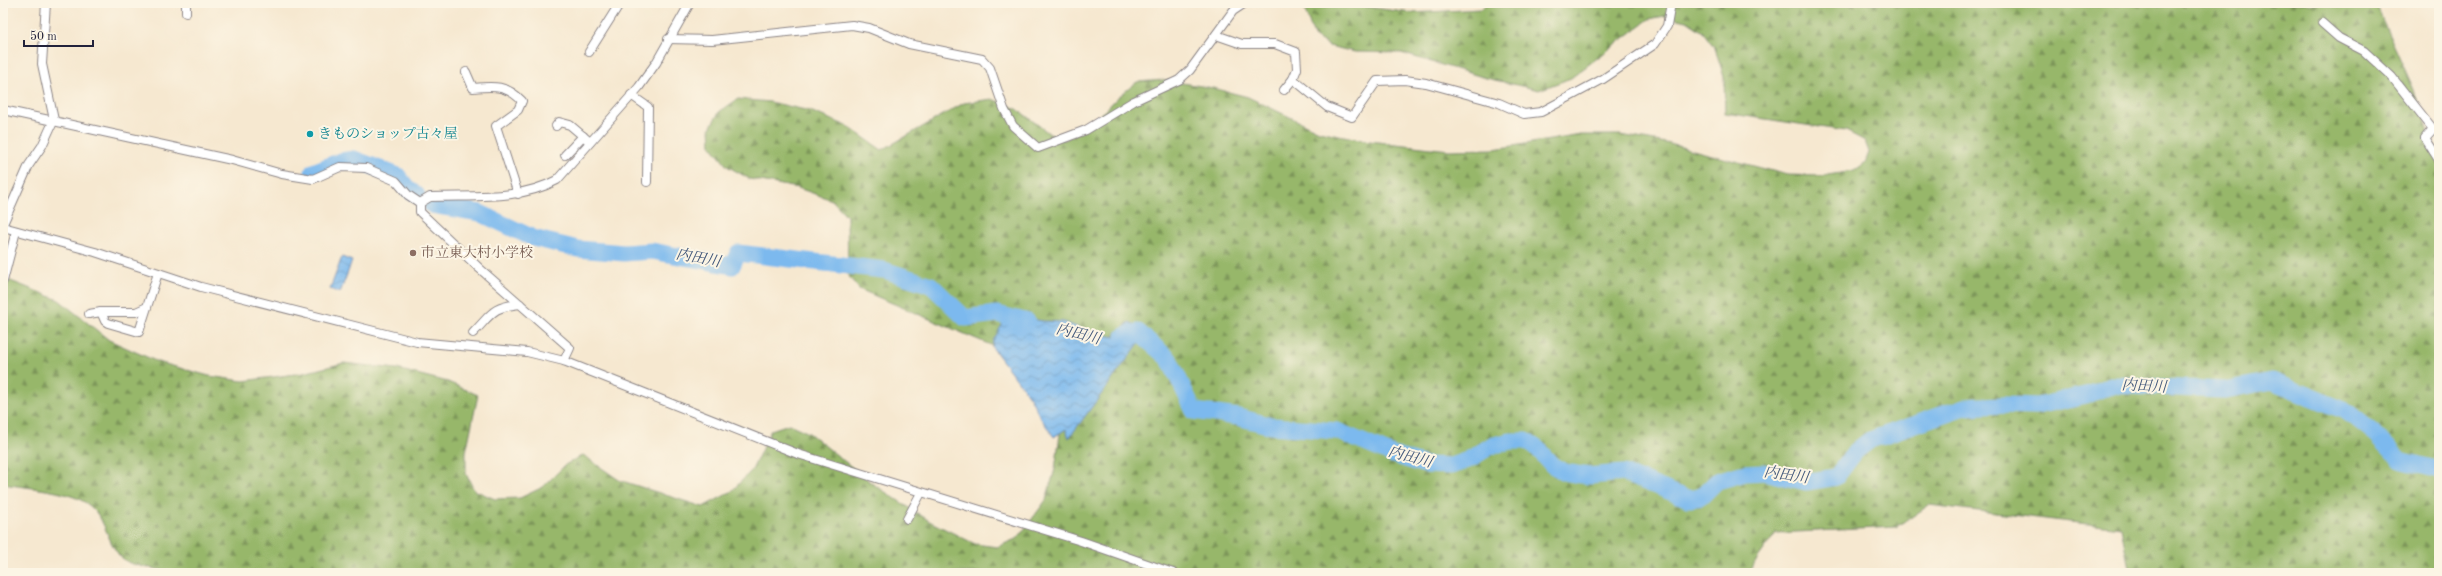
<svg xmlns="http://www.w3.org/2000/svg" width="2442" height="576" viewBox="0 0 2442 576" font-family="'Old Standard TT','Noto Serif JP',serif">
	<defs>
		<pattern id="forest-firs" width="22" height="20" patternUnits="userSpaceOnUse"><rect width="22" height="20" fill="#97b76b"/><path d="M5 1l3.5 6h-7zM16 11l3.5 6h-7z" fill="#7b9459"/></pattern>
		<pattern id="water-waves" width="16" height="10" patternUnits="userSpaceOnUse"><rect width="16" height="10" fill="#7bb9ee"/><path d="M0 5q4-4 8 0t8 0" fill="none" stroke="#6496c2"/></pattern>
	</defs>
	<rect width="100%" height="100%" fill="#fcf5e5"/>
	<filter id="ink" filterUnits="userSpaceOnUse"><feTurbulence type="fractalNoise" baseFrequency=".025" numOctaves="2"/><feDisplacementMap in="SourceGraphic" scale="8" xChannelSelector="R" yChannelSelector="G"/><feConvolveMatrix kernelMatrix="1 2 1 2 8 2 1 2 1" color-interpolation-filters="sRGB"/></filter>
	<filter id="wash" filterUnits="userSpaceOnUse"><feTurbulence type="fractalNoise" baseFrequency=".012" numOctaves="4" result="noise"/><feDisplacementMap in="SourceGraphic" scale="16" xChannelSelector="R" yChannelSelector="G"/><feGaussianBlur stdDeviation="0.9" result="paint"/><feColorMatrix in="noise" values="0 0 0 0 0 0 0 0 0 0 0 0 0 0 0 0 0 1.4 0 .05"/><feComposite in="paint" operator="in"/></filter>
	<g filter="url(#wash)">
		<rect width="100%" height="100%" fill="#f6e8d0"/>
		<path fill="url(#forest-firs)" stroke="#5c6c53" d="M1491,3H2375L2414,90L2429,136L2439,153V573H2130L2121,528L1929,505L1897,527L1776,533L1747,573H341C310,560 290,570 258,572C227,574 176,575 146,567C140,566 131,564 126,561C107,549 108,520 90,506C72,490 27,488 3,484V278L59,300L109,340L158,362L209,376L243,381L303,373L344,363L397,369L448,382L478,395L466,452V474L474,490L495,499L520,498L543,487L565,465L583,455L619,480L703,507L731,492L752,470L771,430L789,424L809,433L873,484L931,522L975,544L997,547L1018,538L1046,500L1055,469L1060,434L1056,408L993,346L859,289L848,275L847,216L832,200L798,188L750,179L727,166L711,146L710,128L719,112L738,99L770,102L810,111L847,126L882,150L964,103L992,99L1017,109L1050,134L1065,140L1093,123L1117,98L1137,82L1164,80L1213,88L1248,97L1319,131L1369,141L1449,150L1494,149L1581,135H1621L1666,143L1788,175L1821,176L1854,171L1865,163L1869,152L1865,141L1846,131L1725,113L1724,77L1715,48L1703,32L1687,21L1665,16L1649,19L1571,78L1539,90L1486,78L1401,53L1355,52L1329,46L1314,36L1303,5L1345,4L1412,13L1480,9Z"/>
		<g fill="url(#water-waves)" stroke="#4e6e94">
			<path d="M342,257L352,261L340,293L330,289Z"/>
			<path d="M1008,314L1042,321L1064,322L1092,333L1116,337L1129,322L1148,331L1069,438L1066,429L1054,437L1040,417L1030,397L992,347L993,341Z"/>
		</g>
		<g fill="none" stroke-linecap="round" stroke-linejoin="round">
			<g stroke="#7bb9ee" stroke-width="17">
				<path d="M313,172L341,161L354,159L398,176L408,189L417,195"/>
				<path d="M432,205L480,213L533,238L578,249L624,253L652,251L732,266L738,253L884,270L931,285L965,318L997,314L1028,322"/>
				<path d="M1124,336L1138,332L1169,359L1194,411L1238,417L1272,426L1337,431L1393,455L1425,465L1451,466L1468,460L1491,446L1510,441H1526L1538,449L1552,465L1564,472L1588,476L1623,473L1689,499L1701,497L1717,481L1745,473L1764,472L1806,482L1836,477L1856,451L1870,440L1964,407L2002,405L2037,406L2090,394L2111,385L2225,390L2272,381L2346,411L2376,435L2400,460L2439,470"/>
			</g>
		</g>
	</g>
	<g filter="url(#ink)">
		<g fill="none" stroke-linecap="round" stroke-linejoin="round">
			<defs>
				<g id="street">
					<path d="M186,3V13"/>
					<path d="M2322,23L2339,38L2364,51L2392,77L2433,129L2425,138L2439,160"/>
					<path d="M1216,35L1242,44H1275L1296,52L1297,69L1293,79L1327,107L1352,117L1377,81L1405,80L1426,83L1499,103L1524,114L1541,112L1603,79L1655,44L1667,26L1671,3"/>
					<path d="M668,39L712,40L852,25L869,28L909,44L982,59L990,68L1004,109L1013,126L1038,148L1086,130L1134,101L1179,80L1190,70L1233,11L1245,3"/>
					<path d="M589,52L620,3"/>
					<path d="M466,72L473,88C494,86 507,85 522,101L518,110L496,126L518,194"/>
					<path d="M1284,90L1293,79"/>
					<path d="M631,95L648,107L647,182"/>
					<path d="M3,110L232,160L282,174L313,179L340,167L366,168L396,181L408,195L420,203"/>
					<path d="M556,126L559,122L570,125L590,142"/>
					<path d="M565,155L583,136"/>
					<path d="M420,203L430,197C473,195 518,201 557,180L639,87L656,63L690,3"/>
					<path d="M420,203V212L479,268L570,348L564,361"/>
					<path d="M3,224L29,165L42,146L54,120L42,64L46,3"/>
					<path d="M3,227L95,252L201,287L417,342L527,352L564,361L798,454L1081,541L1173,573"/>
					<path d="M3,281L16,231"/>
					<path d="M147,307L136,312H101L105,321L108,323L139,332L158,273"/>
					<path d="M89,314L101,312"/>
					<path d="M473,333C492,314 491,307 520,304"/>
					<path d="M907,519L921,493"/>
				</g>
			</defs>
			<use href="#street" stroke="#8c8586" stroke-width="10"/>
			<use href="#street" stroke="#fff" stroke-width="8"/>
		</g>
	</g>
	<circle fill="#0f9aa8" stroke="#fcf5e5" stroke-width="1.5" cx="310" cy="134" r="4"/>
	<circle fill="#8d6e63" stroke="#fcf5e5" stroke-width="1.5" cx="413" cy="253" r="4"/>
	<g text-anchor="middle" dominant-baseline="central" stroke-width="4" stroke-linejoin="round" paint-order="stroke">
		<g font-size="14" fill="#0d838f" stroke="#fcf5e5" text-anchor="start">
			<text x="318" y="134">きものショップ古々屋</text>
		</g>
		<g font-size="14" fill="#785e54" stroke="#fcf5e5" text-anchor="start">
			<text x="421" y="253">市立東大村小学校</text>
		</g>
		<g font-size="15" font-style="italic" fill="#41577a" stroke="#fcf5e5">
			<text transform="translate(698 259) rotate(11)">内田川</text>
			<text transform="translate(1078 335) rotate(14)">内田川</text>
			<text transform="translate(2144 387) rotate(3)">内田川</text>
			<text transform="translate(1410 458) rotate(15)">内田川</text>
			<text transform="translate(1786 476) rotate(8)">内田川</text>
		</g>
	</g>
	<rect width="2442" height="576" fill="none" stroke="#fcf5e5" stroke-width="16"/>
	<path d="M24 40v6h69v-6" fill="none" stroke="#22223b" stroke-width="2"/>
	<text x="30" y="40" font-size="12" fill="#22223b" stroke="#fcf5e5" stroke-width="3" paint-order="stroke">50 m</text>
</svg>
